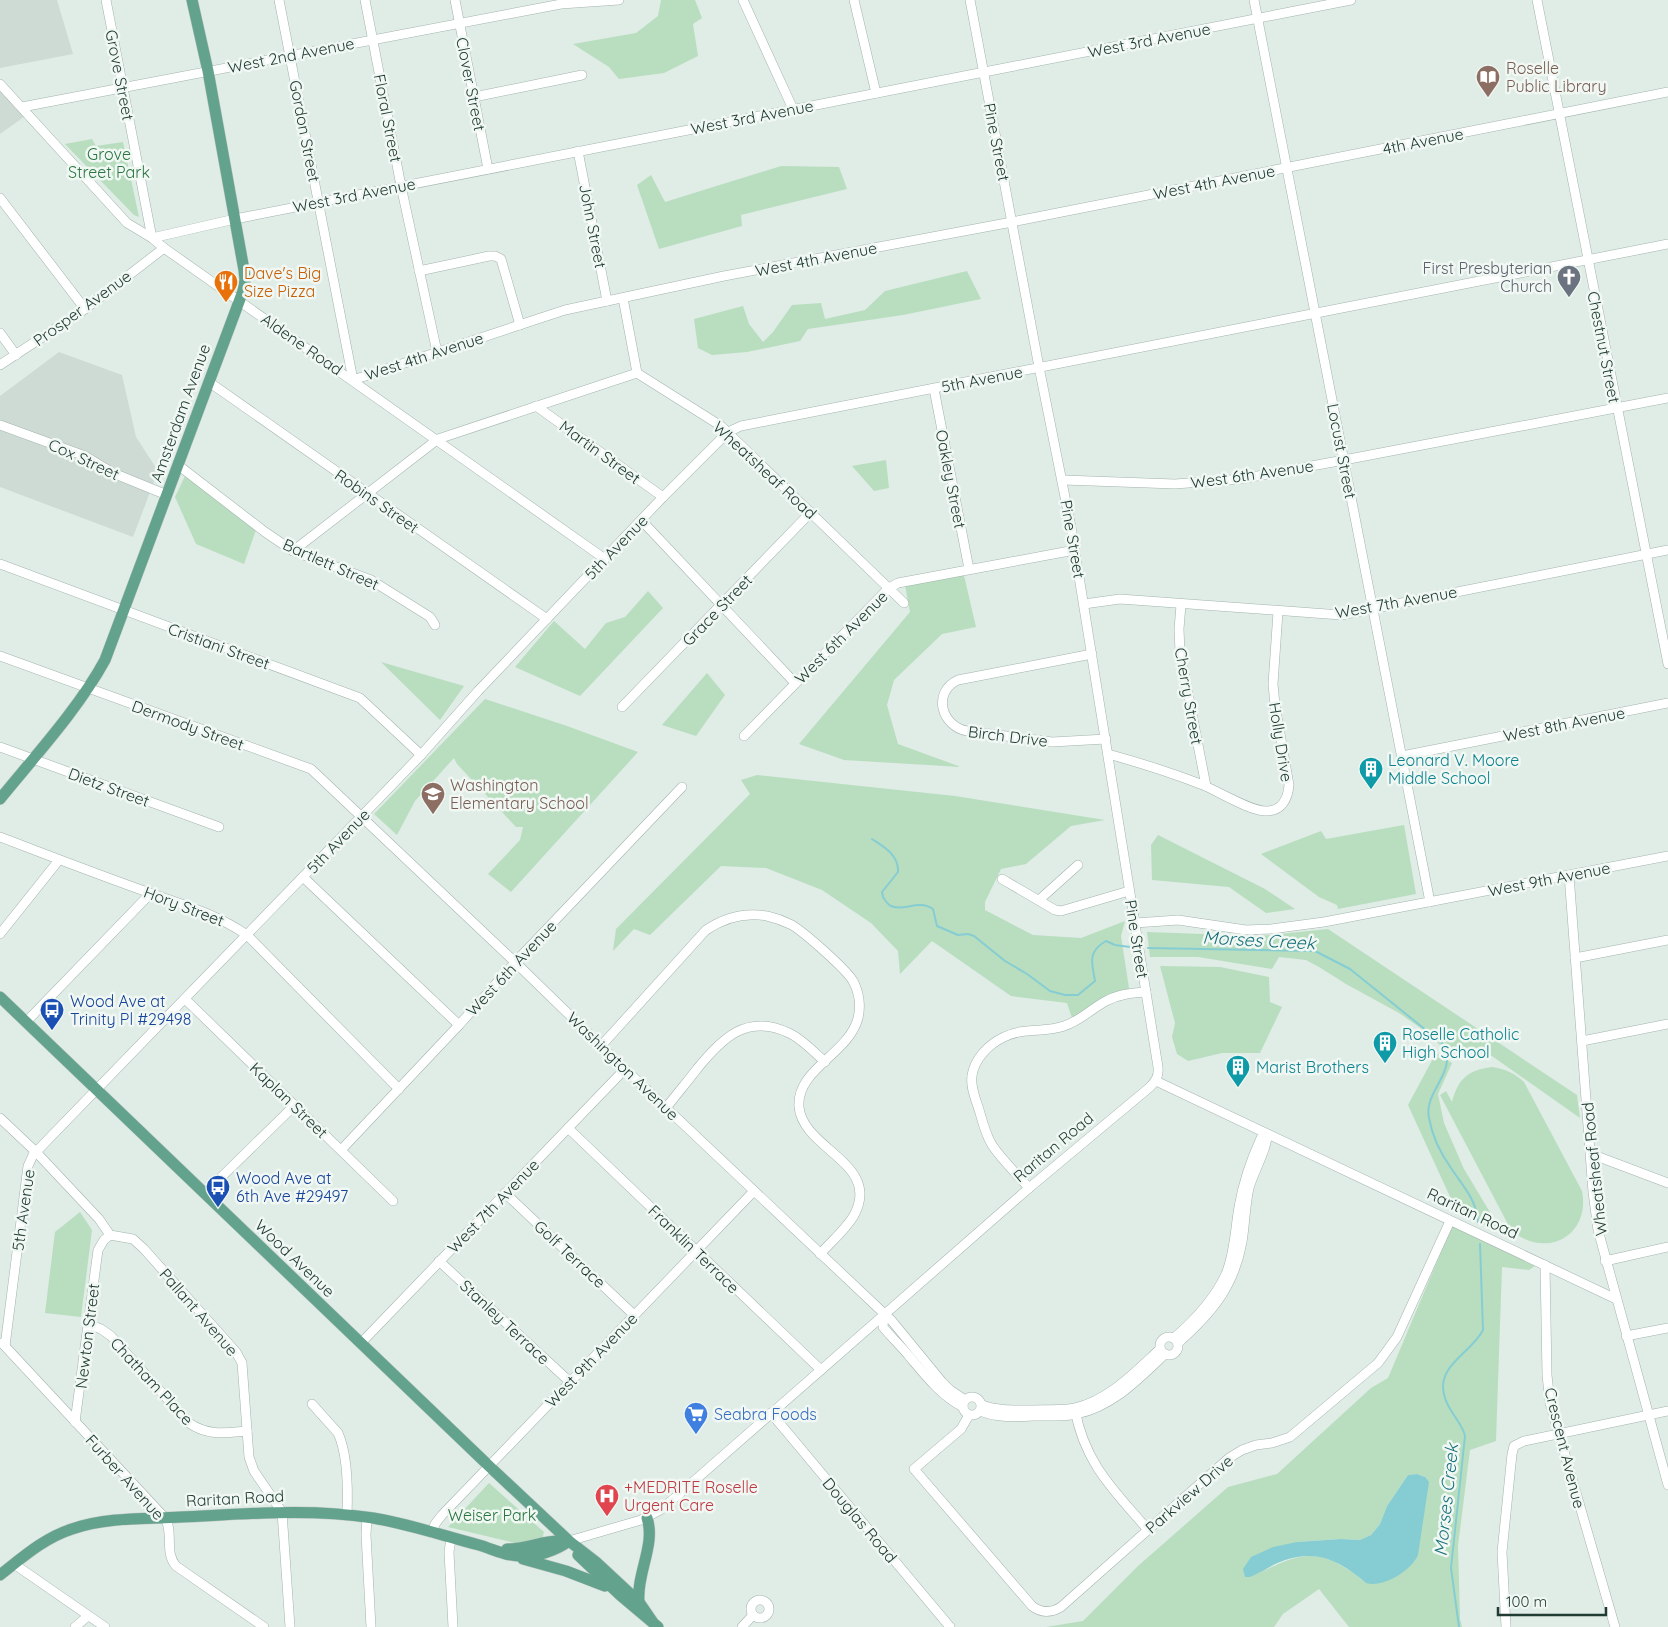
<svg xmlns="http://www.w3.org/2000/svg" width="1668" height="1627" viewBox="0 0 1668 1627" font-family="Quicksand,sans-serif">
	<rect width="100%" height="100%" fill="#e0ece6"/>
	<g fill="#cedbd4">
		<path d="M0,0H57L73,54L0,68Z"/>
		<path d="M0,82L28,114L0,134Z"/>
		<path d="M59,352L122,375L136,437L158,471L133,537L0,487V396Z"/>
	</g>
	<g fill="#b8debf" fill-rule="evenodd">
		<path d="M661,0H695L702,18L693,24L698,56L664,73L619,79L609,67L573,44L636,33L658,16Z"/>
		<path d="M92,139L96,146L123,142L139,217L134,215L65,144Z"/>
		<path d="M781,166L839,167L847,189L741,215L742,226L659,249L637,185L651,175L665,202Z"/>
		<path d="M967,271L981,299L903,315L808,329L800,341L747,352L712,355L698,348L694,319L743,306L749,324L763,342L773,332L792,305L821,303L825,319L865,310L885,291Z"/>
		<path d="M886,460L889,488L874,491L852,466Z"/>
		<path d="M185,476L256,530L244,564L196,544L175,497Z"/>
		<path d="M963,571L976,627L942,634L894,680L887,705L898,744L961,767L844,760L799,744L910,612L905,585Z"/>
		<path d="M648,591L663,608L580,696L515,667L554,621L585,649L606,623L625,617Z"/>
		<path d="M381,662L464,686L440,720Z"/>
		<path d="M707,673L725,695L696,736L662,725Z"/>
		<path d="M485,699L567,726L638,752L511,892L488,874L520,840L523,827H516L457,764L454,758L415,801L397,835L374,814Z"/>
		<path d="M757,775L955,796L1105,820L1071,826L1026,864L1001,869L985,902V910L1033,935L1081,938L1125,921L1121,936L1130,995L1115,997L1074,1024L1067,1003L1011,996L932,941L900,974L898,951L871,923L822,890L766,868L721,866L650,935L634,929L613,951L616,929L750,794L741,780Z"/>
		<path d="M1404,825L1416,894L1338,909L1337,905L1319,897L1261,854L1321,831L1326,839Z"/>
		<path d="M1158,835L1265,889L1295,909L1266,913L1229,887L1152,880L1151,845Z"/>
		<path d="M1328,929L1577,1095L1580,1118L1489,1054L1442,1047L1429,1034L1399,1013L1346,984L1319,967L1306,960L1279,957L1272,969L1198,957H1150L1147,932L1259,936Z"/>
		<path d="M1160,966L1220,967L1269,977L1270,1002L1282,1007L1260,1053H1222L1188,1061L1177,1054L1172,1037L1175,1023Z"/>
		<path d="M1436,1053L1452,1063L1438,1094L1444,1123L1464,1169L1503,1234L1457,1212L1408,1105Z"/>
		<path d="M1492,1067C1506,1069 1514,1073 1524,1082L1582,1191C1591,1236 1545,1260 1511,1230L1440,1095L1446,1091L1452,1102C1458,1079 1468,1070 1492,1067Z"/>
		<path d="M80,1212L92,1230L81,1317L45,1313L55,1232Z"/>
		<path d="M1452,1226L1535,1266L1529,1270L1502,1267L1496,1441L1470,1450L1458,1546L1460,1619L1462,1627H1349L1319,1589L1283,1614L1274,1627H1046L1083,1621L1138,1566L1228,1487L1277,1474L1371,1388L1388,1378ZM1417,1474L1425,1477L1366,1583C1328,1552 1308,1547 1264,1571L1297,1542L1341,1539L1361,1540L1371,1535L1380,1524L1387,1506L1408,1475Z"/>
		<path d="M489,1483L544,1532L542,1539L519,1544L448,1527Z"/>
	</g>
	<path fill="#86cdd3" d="M1417,1474L1425,1477L1429,1482L1418,1555C1411,1571 1383,1588 1366,1583C1341,1562 1319,1549 1285,1560C1273,1564 1262,1572 1250,1577H1245L1243,1569L1251,1557L1273,1547L1297,1542L1341,1539L1360,1540L1371,1535L1380,1524L1387,1506L1408,1475Z"/>
	<g fill="none" stroke-linecap="round" stroke-linejoin="round">
		<g stroke="#86cdd3" stroke-width="2">
			<path d="M872,839C884,847 899,855 898,872L882,892L883,897C885,900 888,905 891,906C904,912 918,899 933,909L937,926L958,935L968,934L974,936L1005,961L1027,974L1050,991L1065,995H1078L1095,981C1092,963 1087,952 1106,941L1115,945L1130,947"/>
			<path d="M1148,948L1315,951L1350,969L1442,1043C1460,1071 1423,1091 1429,1118C1432,1135 1441,1154 1451,1168C1462,1185 1477,1200 1478,1222"/>
			<path d="M1459,1627L1451,1568L1465,1436C1463,1424 1449,1412 1445,1398C1434,1366 1471,1354 1483,1330L1480,1244"/>
		</g>
		<defs>
			<g id="minor">
				<path d="M106,0L152,238L235,219L1351,0"/>
				<path d="M279,0L353,380L565,310L607,301L724,276L1012,222L1668,92"/>
				<path d="M365,0L401,186L437,352"/>
				<path d="M455,0L488,169"/>
				<path d="M743,0L793,109"/>
				<path d="M854,0L876,93"/>
				<path d="M1254,0L1430,902"/>
				<path d="M1537,0L1668,664"/>
				<path d="M0,84L127,223L152,238L164,248L605,559"/>
				<path d="M474,97L582,75"/>
				<path d="M22,107L561,4L619,0"/>
				<path d="M578,151L607,301"/>
				<path d="M0,198L85,309"/>
				<path d="M419,271L489,256H495L501,259L520,325"/>
				<path d="M623,298L637,373"/>
				<path d="M0,333L16,355"/>
				<path d="M0,365L85,309L164,248"/>
				<path d="M209,382L547,619"/>
				<path d="M934,389L969,569"/>
				<path d="M536,406L663,497"/>
				<path d="M0,425L85,456L113,473L167,495"/>
				<path d="M178,465L265,532L293,551L371,580L430,617L435,625"/>
				<path d="M1063,480L1175,484L1241,479L1344,460L1668,398"/>
				<path d="M642,521L795,683"/>
				<path d="M293,551L438,439L637,373L721,426L904,603"/>
				<path d="M0,564L360,698L421,755"/>
				<path d="M1084,604L1120,599L1341,615L1668,550"/>
				<path d="M1181,605L1179,629L1180,652L1206,786"/>
				<path d="M1092,654L958,680C932,692 941,726 967,731L1052,742L1106,739"/>
				<path d="M0,656L311,769L516,963L625,1069L892,1321L942,1382L950,1390L965,1400"/>
				<path d="M622,707L811,512"/>
				<path d="M744,736L889,588L898,583L1075,550"/>
				<path d="M0,747L219,827"/>
				<path d="M1108,754C1141,763 1172,773 1203,785C1219,792 1252,812 1267,811C1282,811 1288,798 1289,785L1275,705L1273,684L1278,612"/>
				<path d="M1402,756L1668,703"/>
				<path d="M0,837C50,856 99,875 150,893C185,906 215,913 247,935L399,1089"/>
				<path d="M1569,875L1593,1192L1598,1230L1668,1485"/>
				<path d="M303,877L459,1025"/>
				<path d="M1002,879L1055,910L1061,911L1129,891"/>
				<path d="M1039,900L1078,865"/>
				<path d="M1135,923L1178,920L1246,930L1271,929L1324,922L1668,856"/>
				<path d="M0,934L59,860"/>
				<path d="M1575,958L1668,940"/>
				<path d="M185,999L393,1201"/>
				<path d="M26,1022L150,894"/>
				<path d="M1582,1041L1668,1024"/>
				<path d="M601,1046L706,930C724,918 745,912 767,916C776,918 784,921 792,925C805,933 846,969 853,981C859,992 861,1006 858,1018C849,1054 796,1069 799,1107C803,1150 884,1164 853,1217C844,1231 831,1242 820,1254"/>
				<path d="M1156,1081L1616,1299"/>
				<path d="M666,1108C676,1095 687,1082 697,1069C722,1038 747,1013 789,1033C802,1039 814,1052 825,1062"/>
				<path d="M0,1118L36,1152L99,1219L110,1235L133,1239L144,1249L236,1352L242,1363L249,1457L254,1471L282,1512L290,1627"/>
				<path d="M568,1128L821,1370"/>
				<path d="M341,1150L459,1025L522,955L682,787"/>
				<path d="M1591,1154L1668,1183"/>
				<path d="M1029,1188C1017,1174 1002,1160 992,1145C986,1135 983,1124 980,1113C977,1102 970,1088 972,1076C974,1059 989,1044 1004,1037C1024,1027 1045,1033 1064,1026C1080,1021 1091,1009 1106,1001C1119,994 1132,993 1146,992"/>
				<path d="M205,1193L295,1105"/>
				<path d="M505,1193L634,1315"/>
				<path d="M439,1261L570,1382"/>
				<path d="M1605,1261L1668,1247"/>
				<path d="M1545,1265L1547,1375L1550,1403L1615,1627"/>
				<path d="M884,1315L883,1327C891,1337 901,1346 909,1356C925,1375 941,1396 963,1407"/>
				<path d="M88,1324L101,1329L111,1336L189,1423C208,1436 225,1433 247,1431"/>
				<path d="M1626,1336L1668,1328"/>
				<circle cx="1169" cy="1346" r="9"/>
				<path d="M1174,1338C1195,1320 1214,1300 1226,1274C1235,1252 1235,1229 1239,1207C1243,1183 1251,1160 1261,1138L1267,1134C1268,1147 1253,1173 1249,1188C1245,1206 1245,1224 1242,1242C1234,1287 1211,1314 1178,1343"/>
				<path d="M2,1343L165,1518C174,1533 164,1552 176,1566L264,1627"/>
				<path d="M361,1343L625,1069"/>
				<path d="M5,1346L28,1166L33,1155L421,755L478,691L663,497L728,432L741,426L1668,244"/>
				<circle cx="972" cy="1406" r="9"/>
				<path d="M312,1404L338,1433C348,1455 348,1491 347,1515"/>
				<path d="M982,1405C998,1411 1015,1410 1032,1410C1046,1409 1061,1411 1075,1408C1109,1400 1135,1372 1160,1349"/>
				<path d="M1075,1410C1085,1464 1114,1490 1148,1530"/>
				<path d="M980,1411C997,1418 1015,1417 1034,1416C1048,1416 1062,1417 1076,1414C1112,1407 1139,1379 1165,1354"/>
				<path d="M771,1413L950,1627"/>
				<path d="M969,1415L961,1429L914,1469L1032,1606C1041,1613 1051,1613 1061,1607L1229,1458L1242,1450L1256,1445L1272,1443L1290,1437L1378,1363L1397,1337L1450,1221"/>
				<path d="M75,1422L98,1250L104,1240L110,1235"/>
				<path d="M367,1517L366,1535L371,1627"/>
				<path d="M432,1533L435,1524L442,1515L754,1191"/>
				<path d="M451,1538L449,1552L453,1627"/>
				<path d="M569,1541L641,1520L662,1509L1029,1188L1150,1087C1156,1081 1159,1076 1158,1067L1071,527L1039,367L970,0"/>
				<path d="M14,1564L105,1627"/>
				<circle cx="760" cy="1609" r="9"/>
				<path d="M75,1627L88,1616"/>
				<path d="M742,1627L753,1615"/>
				<path d="M1506,1627L1502,1552L1512,1454L1514,1446L1524,1441L1668,1411"/>
			</g>
			<g id="major">
				<path d="M0,799C35,756 79,708 105,660L243,291L245,280L244,270L208,71L192,0"/>
				<path d="M0,997L489,1466L569,1541L596,1562L639,1602L652,1621"/>
				<path d="M507,1549C528,1549 546,1539 567,1541"/>
				<path d="M578,1555L620,1595L658,1627"/>
				<path d="M523,1559L566,1571L605,1586"/>
				<path d="M0,1575C23,1557 44,1538 72,1529C107,1517 145,1519 181,1517C246,1514 309,1508 373,1518C409,1524 444,1536 479,1545C493,1549 505,1556 519,1556C536,1557 556,1551 569,1541"/>
				<path d="M639,1602C636,1574 656,1545 647,1518"/>
			</g>
		</defs>
		<use href="#minor" stroke="#a3b4ad" stroke-width="10"/>
		<use href="#major" stroke="#c1c8c6" stroke-width="12"/>
		<use href="#minor" stroke="#fff" stroke-width="9"/>
		<use href="#major" stroke="#63a38d" stroke-width="11"/>
	</g>
	<defs>
		<symbol id="library-pin" viewBox="-11 -11 22 30"><path d="M0 17L-7.5 6A9.5 9.5 0 1 1 7.5 6Z" fill="#8d6e63" stroke="#f1f8f4"/><path d="M-6-4Q-3-5.5-.7-3.5V5Q-3 3-6 4ZM6-4Q3-5.5 .7-3.5V5Q3 3 6 4Z" fill="#fff"/></symbol>
		<symbol id="church-pin" viewBox="-11 -11 22 30"><path d="M0 17L-7.5 6A9.5 9.5 0 1 1 7.5 6Z" fill="#6b7280" stroke="#f1f8f4"/><path d="M-1.2-6h2.4v3.5h3.3v2.4h-3.3V6h-2.4V-.1h-3.3v-2.4h3.3Z" fill="#fff"/></symbol>
		<symbol id="restaurant-pin" viewBox="-11 -11 22 30"><path d="M0 17L-7.5 6A9.5 9.5 0 1 1 7.5 6Z" fill="#e8710a" stroke="#f1f8f4"/><path d="M-5-6h1v4h1v-4h1v4h1v-4h1v5L-1.5 .5V6h-2V.5L-5-1ZM5-6V6H3V1.5H1.5Q1.5-4 5-6Z" fill="#fff"/></symbol>
		<symbol id="building-pin" viewBox="-11 -11 22 30"><path d="M0 17L-7.5 6A9.5 9.5 0 1 1 7.5 6Z" fill="#0f9aa8" stroke="#f1f8f4"/><path d="M-4-6H4V6H1V3H-1V6H-4ZM-2.5-4.3h1.7v1.8h-1.7ZM.8-4.3h1.7v1.8H.8ZM-2.5-1h1.7V.8h-1.7ZM.8-1h1.7V.8H.8Z" fill="#fff"/></symbol>
		<symbol id="school-pin" viewBox="-11 -11 22 30"><path d="M0 17L-7.5 6A9.5 9.5 0 1 1 7.5 6Z" fill="#8d6e63" stroke="#f1f8f4"/><path d="M0-5L7-2L0 1L-7-2ZM-4 1L0 2.5L4 1V4Q0 6-4 4Z" fill="#fff"/></symbol>
		<symbol id="bus-pin" viewBox="-11 -11 22 30"><path d="M0 17L-7.5 6A9.5 9.5 0 1 1 7.5 6Z" fill="#1a4fb4" stroke="#f1f8f4"/><path d="M-5-6H5V4H4V6H2V4H-2V6H-4V4H-5ZM-3.5-4V0h7V-4ZM-3.5 1.2v1.5H-2V1.2ZM2 1.2v1.5H3.5V1.2Z" fill="#fff"/></symbol>
		<symbol id="supermarket-pin" viewBox="-11 -11 22 30"><path d="M0 17L-7.5 6A9.5 9.5 0 1 1 7.5 6Z" fill="#3f7fe0" stroke="#f1f8f4"/><path d="M-6-5.5h2.5l.6 2H6L4.5 2H-2.5L-4.4-4H-6ZM-1.5 3.2a1.3 1.3 0 1 0 .1 0ZM3 3.2a1.3 1.3 0 1 0 .1 0Z" fill="#fff"/></symbol>
		<symbol id="hospital-pin" viewBox="-11 -11 22 30"><path d="M0 17L-7.5 6A9.5 9.5 0 1 1 7.5 6Z" fill="#e0444e" stroke="#f1f8f4"/><path d="M-5-5h3v3.5h4V-5h3V5h-3V1.5h-4V5h-3Z" fill="#fff"/></symbol>
	</defs>
	<g fill-rule="evenodd">
		<use href="#library-pin" x="1474" y="63" width="28" height="38"/>
		<use href="#church-pin" x="1555" y="263" width="28" height="38"/>
		<use href="#restaurant-pin" x="212" y="268" width="28" height="38"/>
		<use href="#building-pin" x="1357" y="755" width="28" height="38"/>
		<use href="#school-pin" x="419" y="780" width="28" height="38"/>
		<use href="#bus-pin" x="38" y="996" width="28" height="38"/>
		<use href="#building-pin" x="1371" y="1029" width="28" height="38"/>
		<use href="#building-pin" x="1224" y="1053" width="28" height="38"/>
		<use href="#bus-pin" x="204" y="1173" width="28" height="38"/>
		<use href="#supermarket-pin" x="682" y="1400" width="28" height="38"/>
		<use href="#hospital-pin" x="593" y="1482" width="28" height="38"/>
	</g>
	<g text-anchor="middle" dominant-baseline="central" stroke-width="5" stroke-linejoin="round" paint-order="stroke">
		<g font-size="16" fill="#203c33" stroke="#f1f8f4">
			<text transform="translate(1149 40) rotate(-11)">West 3rd Avenue</text>
			<text transform="translate(291 55) rotate(-11)">West 2nd Avenue</text>
			<text transform="translate(120 75) rotate(79)">Grove Street</text>
			<text transform="translate(471 84) rotate(79)">Clover Street</text>
			<text transform="translate(752 117) rotate(-11)">West 3rd Avenue</text>
			<text transform="translate(388 118) rotate(79)">Floral Street</text>
			<text transform="translate(305 131) rotate(79)">Gordon Street</text>
			<text transform="translate(1423 141) rotate(-11)">4th Avenue</text>
			<text transform="translate(997 142) rotate(79)">Pine Street</text>
			<text transform="translate(1214 182) rotate(-11)">West 4th Avenue</text>
			<text transform="translate(354 195) rotate(-11)">West 3rd Avenue</text>
			<text transform="translate(593 226) rotate(79)">John Street</text>
			<text transform="translate(816 259) rotate(-11)">West 4th Avenue</text>
			<text transform="translate(82 308) rotate(-36)">Prosper Avenue</text>
			<text transform="translate(302 344) rotate(35)">Aldene Road</text>
			<text transform="translate(1604 347) rotate(79)">Chestnut Street</text>
			<text transform="translate(424 356) rotate(-18)">West 4th Avenue</text>
			<text transform="translate(982 379) rotate(-11)">5th Avenue</text>
			<text transform="translate(180 413) rotate(-70)">Amsterdam Avenue</text>
			<text transform="translate(1342 451) rotate(79)">Locust Street</text>
			<text transform="translate(600 452) rotate(36)">Martin Street</text>
			<text transform="translate(84 459) rotate(25)">Cox Street</text>
			<text transform="translate(765 470) rotate(43)">Wheatsheaf Road</text>
			<text transform="translate(1252 474) rotate(-8)">West 6th Avenue</text>
			<text transform="translate(951 479) rotate(79)">Oakley Street</text>
			<text transform="translate(377 501) rotate(35)">Robins Street</text>
			<text transform="translate(1073 539) rotate(80)">Pine Street</text>
			<text transform="translate(616 547) rotate(-46)">5th Avenue</text>
			<text transform="translate(331 564) rotate(24)">Bartlett Street</text>
			<text transform="translate(1396 602) rotate(-10)">West 7th Avenue</text>
			<text transform="translate(717 610) rotate(-46)">Grace Street</text>
			<text transform="translate(841 637) rotate(-45)">West 6th Avenue</text>
			<text transform="translate(219 646) rotate(20)">Cristiani Street</text>
			<text transform="translate(1189 696) rotate(80)">Cherry Street</text>
			<text transform="translate(1564 724) rotate(-11)">West 8th Avenue</text>
			<text transform="translate(188 725) rotate(20)">Dermody Street</text>
			<text transform="translate(1008 736) rotate(7)">Birch Drive</text>
			<text transform="translate(1281 742) rotate(81)">Holly Drive</text>
			<text transform="translate(109 787) rotate(20)">Dietz Street</text>
			<text transform="translate(338 841) rotate(-46)">5th Avenue</text>
			<text transform="translate(1549 879) rotate(-11)">West 9th Avenue</text>
			<text transform="translate(184 906) rotate(21)">Hory Street</text>
			<text transform="translate(1137 939) rotate(81)">Pine Street</text>
			<text transform="translate(511 968) rotate(-47)">West 6th Avenue</text>
			<text transform="translate(623 1066) rotate(44)">Washington Avenue</text>
			<text transform="translate(289 1100) rotate(44)">Kaplan Street</text>
			<text transform="translate(1053 1147) rotate(-40)">Raritan Road</text>
			<text transform="translate(1594 1169) rotate(-96)">Wheatsheaf Road</text>
			<text transform="translate(493 1206) rotate(-46)">West 7th Avenue</text>
			<text transform="translate(23 1210) rotate(-82)">5th Avenue</text>
			<text transform="translate(1473 1213) rotate(25)">Raritan Road</text>
			<text transform="translate(694 1249) rotate(44)">Franklin Terrace</text>
			<text transform="translate(570 1254) rotate(43)">Golf Terrace</text>
			<text transform="translate(295 1258) rotate(44)">Wood Avenue</text>
			<text transform="translate(199 1312) rotate(49)">Pallant Avenue</text>
			<text transform="translate(505 1322) rotate(43)">Stanley Terrace</text>
			<text transform="translate(87 1336) rotate(-83)">Newton Street</text>
			<text transform="translate(591 1360) rotate(-46)">West 9th Avenue</text>
			<text transform="translate(152 1381) rotate(47)">Chatham Place</text>
			<text transform="translate(1565 1448) rotate(76)">Crescent Avenue</text>
			<text transform="translate(125 1477) rotate(48)">Furber Avenue</text>
			<text transform="translate(1189 1494) rotate(-41)">Parkview Drive</text>
			<text transform="translate(235 1498) rotate(-3)">Raritan Road</text>
			<text transform="translate(860 1520) rotate(50)">Douglas Road</text>
		</g>
		<g font-size="16" fill="#785e54" stroke="#f1f8f4" text-anchor="start">
			<text x="1506" y="68">Roselle<tspan x="1506" dy="18">Public Library</tspan></text>
			<text x="450" y="785">Washington<tspan x="450" dy="18">Elementary School</tspan></text>
		</g>
		<g font-size="16" fill="#297540" stroke="#f1f8f4">
			<text x="109" y="154">Grove<tspan x="109" dy="18">Street Park</tspan></text>
			<text x="492" y="1515">Weiser Park</text>
		</g>
		<g font-size="16" fill="#5b616d" stroke="#f1f8f4" text-anchor="end">
			<text x="1552" y="268">First Presbyterian<tspan x="1552" dy="18">Church</tspan></text>
		</g>
		<g font-size="16" fill="#c56008" stroke="#f1f8f4" text-anchor="start">
			<text x="244" y="273">Dave's Big<tspan x="244" dy="18">Size Pizza</tspan></text>
		</g>
		<g font-size="16" fill="#0d838f" stroke="#f1f8f4" text-anchor="start">
			<text x="1388" y="760">Leonard V. Moore<tspan x="1388" dy="18">Middle School</tspan></text>
			<text x="1402" y="1034">Roselle Catholic<tspan x="1402" dy="18">High School</tspan></text>
			<text x="1256" y="1067">Marist Brothers</text>
		</g>
		<g font-size="16" fill="#164399" stroke="#f1f8f4" text-anchor="start">
			<text x="70" y="1001">Wood Ave at<tspan x="70" dy="18">Trinity Pl #29498</tspan></text>
			<text x="236" y="1178">Wood Ave at<tspan x="236" dy="18">6th Ave #29497</tspan></text>
		</g>
		<g font-size="16" fill="#366cbe" stroke="#f1f8f4" text-anchor="start">
			<text x="714" y="1414">Seabra Foods</text>
		</g>
		<g font-size="16" fill="#be3a42" stroke="#f1f8f4" text-anchor="start">
			<text x="624" y="1487">+MEDRITE Roselle<tspan x="624" dy="18">Urgent Care</tspan></text>
		</g>
		<g font-size="18" font-style="italic" fill="#18717a" stroke="#f1f8f4">
			<text transform="translate(1259 940) rotate(3)">Morses Creek</text>
			<text transform="translate(1446 1500) rotate(-84)">Morses Creek</text>
		</g>
	</g>
	<path d="M1498 1607v8h108v-8" fill="none" stroke="#203c33" stroke-width="2.5"/>
	<text x="1506" y="1607" font-size="15" fill="#203c33" stroke="#f1f8f4" stroke-width="4" paint-order="stroke">100 m</text>
</svg>
